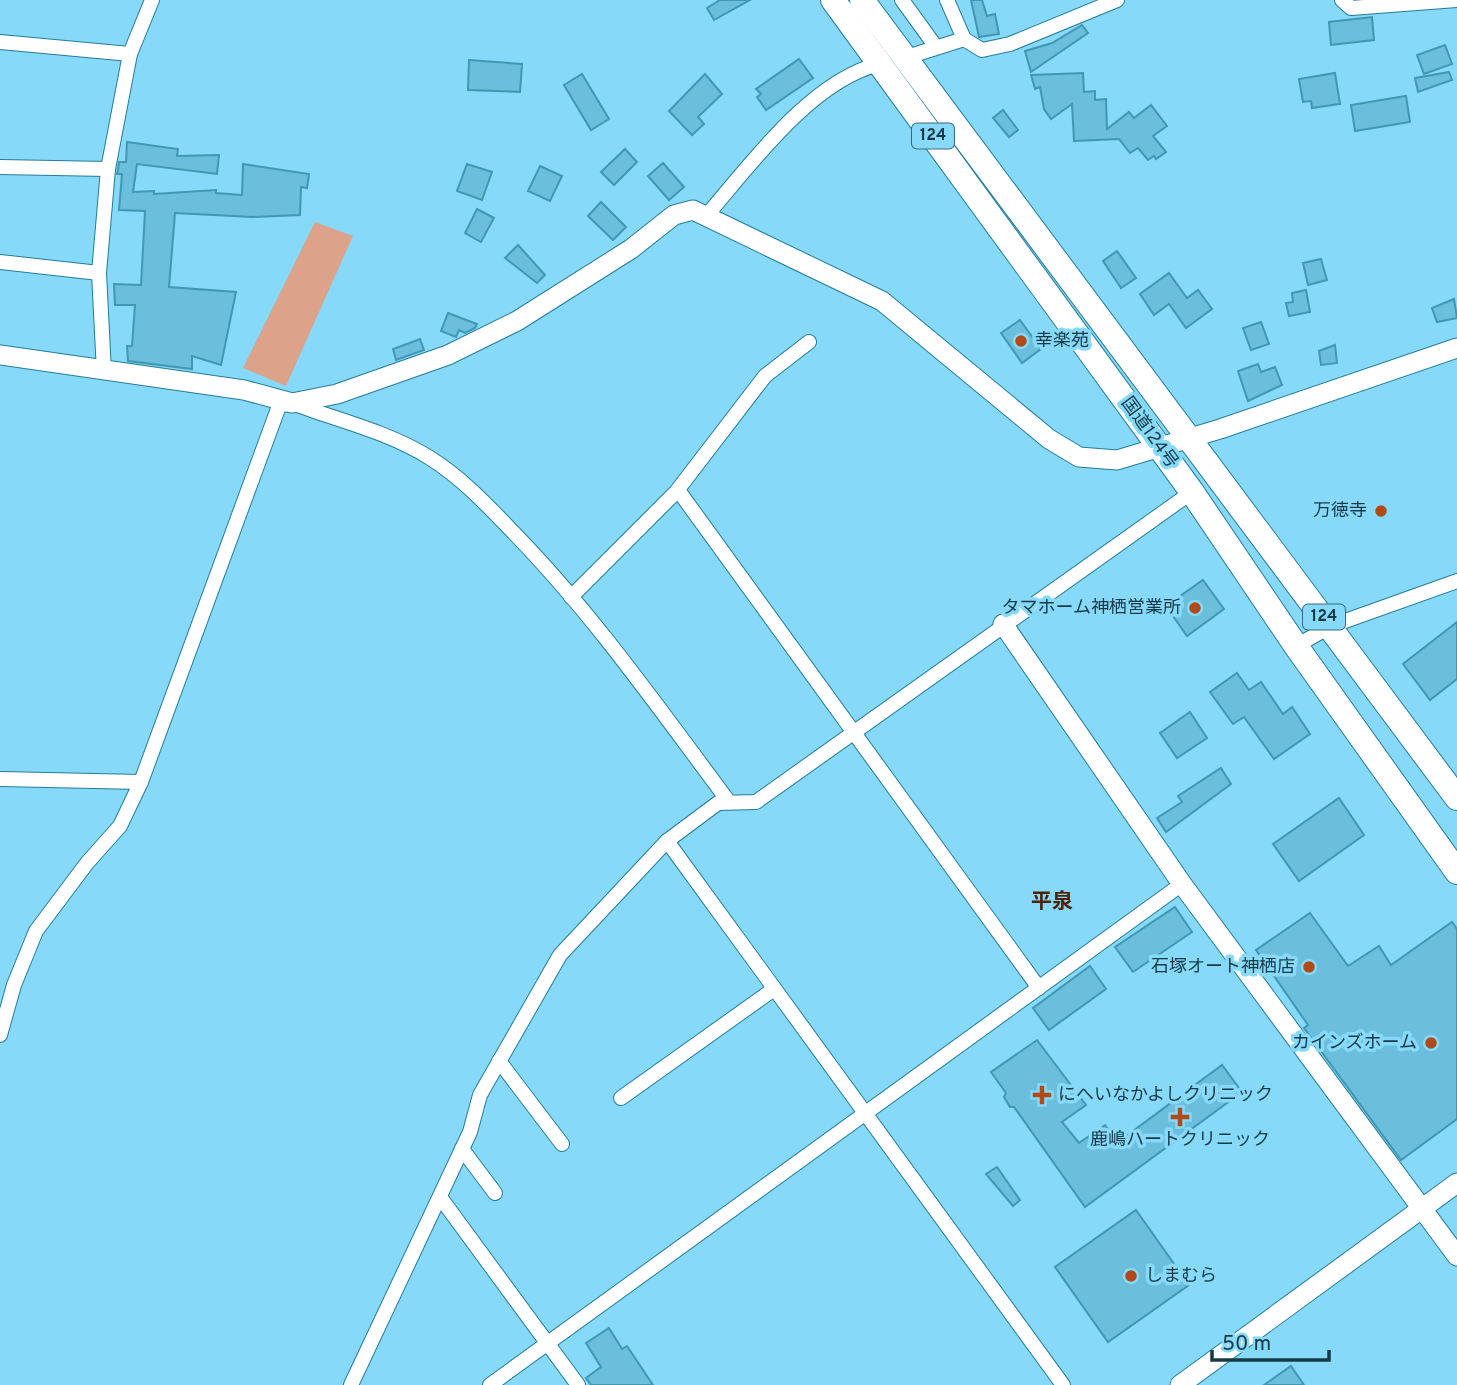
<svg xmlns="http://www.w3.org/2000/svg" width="1457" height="1385" viewBox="0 0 1457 1385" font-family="Overpass,'Noto Sans JP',sans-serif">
	<rect width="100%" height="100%" fill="#86d9f8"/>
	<path fill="#dca28a" d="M315,222L353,236L286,386L243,368Z"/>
	<g fill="#6bbedc" stroke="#4297b3" stroke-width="2">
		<path d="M720,0H750L714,20L707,8Z"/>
		<path d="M971,0H982L987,16L995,14L999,34L979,37Z"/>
		<path d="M1372,17L1374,40L1331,45L1329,22Z"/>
		<path d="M1082,25L1088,33L1031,72L1025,51L1052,43Z"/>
		<path d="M1445,45L1452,64L1424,74L1417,55Z"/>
		<path d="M799,59L813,78L766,110L757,97L761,94L756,89Z"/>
		<path d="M469,60L522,64L520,92L468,90Z"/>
		<path d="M1449,72L1452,80L1418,92L1415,78Z"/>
		<path d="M1083,73L1084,92L1095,91V100L1106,99L1107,129L1129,112L1134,118L1151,105L1167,126L1153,136L1166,152L1156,159L1154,156L1148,160L1138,148L1130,153L1119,139L1074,141L1072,104L1051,119L1044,109L1040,87L1035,89L1031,75Z"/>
		<path d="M1335,73L1340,104L1312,108L1311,101L1303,102L1299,79Z"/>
		<path d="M582,74L609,119L591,130L564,85Z"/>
		<path d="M705,74L722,94L698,117L704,124L692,135L669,111Z"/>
		<path d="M1406,96L1410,122L1355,131L1351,105Z"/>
		<path d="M1003,110L1018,130L1009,137L993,118Z"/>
		<path d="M127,142L178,149L177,156L219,155L217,174L137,164L133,192L154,191V194L216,190V193L242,195L243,164L309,174L307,188L301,187L300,215L252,217L175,213L169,287L236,292L221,365L192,356V369L128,361L127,346H132L135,305H115L114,284L141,285L145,211L119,210L122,174H117L118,170L119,162H126Z"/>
		<path d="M625,149L637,162L614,185L601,172Z"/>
		<path d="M663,163L684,187L669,200L648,176Z"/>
		<path d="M467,164L492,172L482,200L457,191Z"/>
		<path d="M540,166L562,176L550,201L528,191Z"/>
		<path d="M601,202L626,227L613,240L588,216Z"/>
		<path d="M477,209L494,218L481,242L465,233Z"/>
		<path d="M518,245L545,275L537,283L505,258Z"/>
		<path d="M1117,251L1136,278L1121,288L1103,261Z"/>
		<path d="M1321,259L1327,280L1308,285L1303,263Z"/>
		<path d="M1169,273L1187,298L1198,290L1212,309L1186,328L1169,304L1154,315L1140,294Z"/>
		<path d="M1306,290L1310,312L1289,316L1286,303L1293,302L1292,293Z"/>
		<path d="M1454,299L1457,318L1437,322L1432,308Z"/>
		<path d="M448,313L477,324L475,328L465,333L459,330L456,337L441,331Z"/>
		<path d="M1020,320L1041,349L1022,363L1001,333Z"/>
		<path d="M1261,322L1269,344L1251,350L1243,328Z"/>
		<path d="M420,339L424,350L396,360L393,349Z"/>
		<path d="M1335,345L1337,363L1321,365L1319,351Z"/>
		<path d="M1258,364L1261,372L1275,367L1282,385L1248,401L1238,371Z"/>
		<path d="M1203,580L1224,609L1187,636L1166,606Z"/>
		<path d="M1457,622V679L1430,700L1403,664Z"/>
		<path d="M1237,673L1249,690L1261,682L1283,714L1292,707L1310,734L1274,759L1244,717L1233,724L1210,692Z"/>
		<path d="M1190,712L1207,738L1177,758L1160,733Z"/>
		<path d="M1221,768L1231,784L1166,832L1157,818L1182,802L1178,796Z"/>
		<path d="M1339,798L1364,835L1299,881L1273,844Z"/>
		<path d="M1175,907L1192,932L1133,972L1115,947Z"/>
		<path d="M1310,913L1348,966L1379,946L1391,965L1452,922L1457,929V1119L1401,1160L1304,1028L1308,1025L1256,950Z"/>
		<path d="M1090,966L1106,989L1049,1030L1033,1008Z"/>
		<path d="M1037,1040L1086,1105L1062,1122L1079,1143L1105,1125L1118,1142L1222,1065L1242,1092L1085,1207L1014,1107H1010L1004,1097L1006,1093L991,1072Z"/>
		<path d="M997,1167L1020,1200L1013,1206L986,1174Z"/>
		<path d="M1136,1210L1189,1285L1108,1342L1055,1267Z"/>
		<path d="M609,1328L622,1349L627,1346L653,1385H591L586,1378L601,1367L586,1343Z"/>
		<path d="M1291,1366L1304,1385H1264Z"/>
	</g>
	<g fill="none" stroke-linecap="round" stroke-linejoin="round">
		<defs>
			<g id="street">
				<path d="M902,0L936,47"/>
				<path d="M947,0L964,39L982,50L1010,44L1117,0"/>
				<path d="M1342,0L1351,8L1457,0"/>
				<path d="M0,42L130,54"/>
				<path d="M904,58L964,39"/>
				<path d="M0,167L108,169"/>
				<path d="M707,215C751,164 811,81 879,64"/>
				<path d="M0,262L99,273"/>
				<path d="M104,372L99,273L108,169L130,54L152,0"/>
				<path d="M678,490L1039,988"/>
				<path d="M571,597L676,492L765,376L809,342"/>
				<path d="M1296,646L1331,626L1457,581"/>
				<path d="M0,779L141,782"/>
				<path d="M667,841L1063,1385"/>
				<path d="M0,1035L14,985L36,931L87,863L120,826L141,782L279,406L292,403C337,420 389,432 430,458C462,478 487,505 513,532C594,615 660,710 729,802"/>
				<path d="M499,1061L562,1144"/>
				<path d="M621,1098L774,989"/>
				<path d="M462,1149L495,1193"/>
				<path d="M440,1197L578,1385"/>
				<path d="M351,1385L470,1132L480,1095L560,955L667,841L718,803L756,802L1192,492"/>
				<path d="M490,1385L1182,884"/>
			</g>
			<g id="secondary">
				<path d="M0,355L244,390L292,403L337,394L448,355L517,321L631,249L674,215L693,210L882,301L1049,439L1079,457L1117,460L1220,429L1457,348"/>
				<path d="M1003,624L1182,884L1457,1256"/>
				<path d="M1180,1385L1457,1183"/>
			</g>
			<g id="highway">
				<path d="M833,0L1192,492L1296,646L1457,872"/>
				<path d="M862,0L1457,798"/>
			</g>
		</defs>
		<use href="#street" stroke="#237d98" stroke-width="16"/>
		<use href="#secondary" stroke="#237d98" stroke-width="21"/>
		<use href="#highway" stroke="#237d98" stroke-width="26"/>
		<use href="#street" stroke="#fff" stroke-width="14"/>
		<use href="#secondary" stroke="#fff" stroke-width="19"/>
		<use href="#highway" stroke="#fff" stroke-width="24"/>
	</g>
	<g fill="#b04b19" stroke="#86d9f8" stroke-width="2.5">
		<circle cx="1021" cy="341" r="7"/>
		<circle cx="1381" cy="511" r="7"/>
		<circle cx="1195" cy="608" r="7"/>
		<circle cx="1309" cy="967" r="7"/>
		<circle cx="1431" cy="1043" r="7"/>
		<path d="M1038.5 1084.5h7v7h7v7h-7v7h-7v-7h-7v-7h7z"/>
		<path d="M1176.5 1106.5h7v7h7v7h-7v7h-7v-7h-7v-7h7z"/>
		<circle cx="1131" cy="1276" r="7"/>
	</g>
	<g text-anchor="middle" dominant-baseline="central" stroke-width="7" stroke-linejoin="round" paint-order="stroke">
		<g fill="#86d9f8" stroke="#386a7b" stroke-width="2">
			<rect x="912" y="123.5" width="42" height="25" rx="5"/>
			<rect x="1303" y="604.5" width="42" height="25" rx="5"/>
		</g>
		<g font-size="16" font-weight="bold" fill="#173a46">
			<text x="933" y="136">124</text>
			<text x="1324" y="617">124</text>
		</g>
		<g font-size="18" fill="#173a46" stroke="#86d9f8" text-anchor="end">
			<text x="1035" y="341" text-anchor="start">幸楽苑</text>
			<text x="1367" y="511">万徳寺</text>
			<text x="1181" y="608">タマホーム神栖営業所</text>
			<text x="1295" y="967">石塚オート神栖店</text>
			<text x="1417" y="1043">カインズホーム</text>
			<text x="1058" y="1095" text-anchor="start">にへいなかよしクリニック</text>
			<text x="1180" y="1140" text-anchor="middle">鹿嶋ハートクリニック</text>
			<text x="1145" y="1276" text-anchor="start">しまむら</text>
		</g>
		<g font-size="18" fill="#173a46" stroke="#86d9f8">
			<text transform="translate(1149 433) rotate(54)">国道124号</text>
		</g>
		<g font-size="21" font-weight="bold" fill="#4f1f08" stroke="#86d9f8">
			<text x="1052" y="902">平泉</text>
		</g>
	</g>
	<path d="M1212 1350v10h117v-10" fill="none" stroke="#173a46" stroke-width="3.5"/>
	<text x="1222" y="1350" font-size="21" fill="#173a46" stroke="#86d9f8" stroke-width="5" paint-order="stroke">50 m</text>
</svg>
